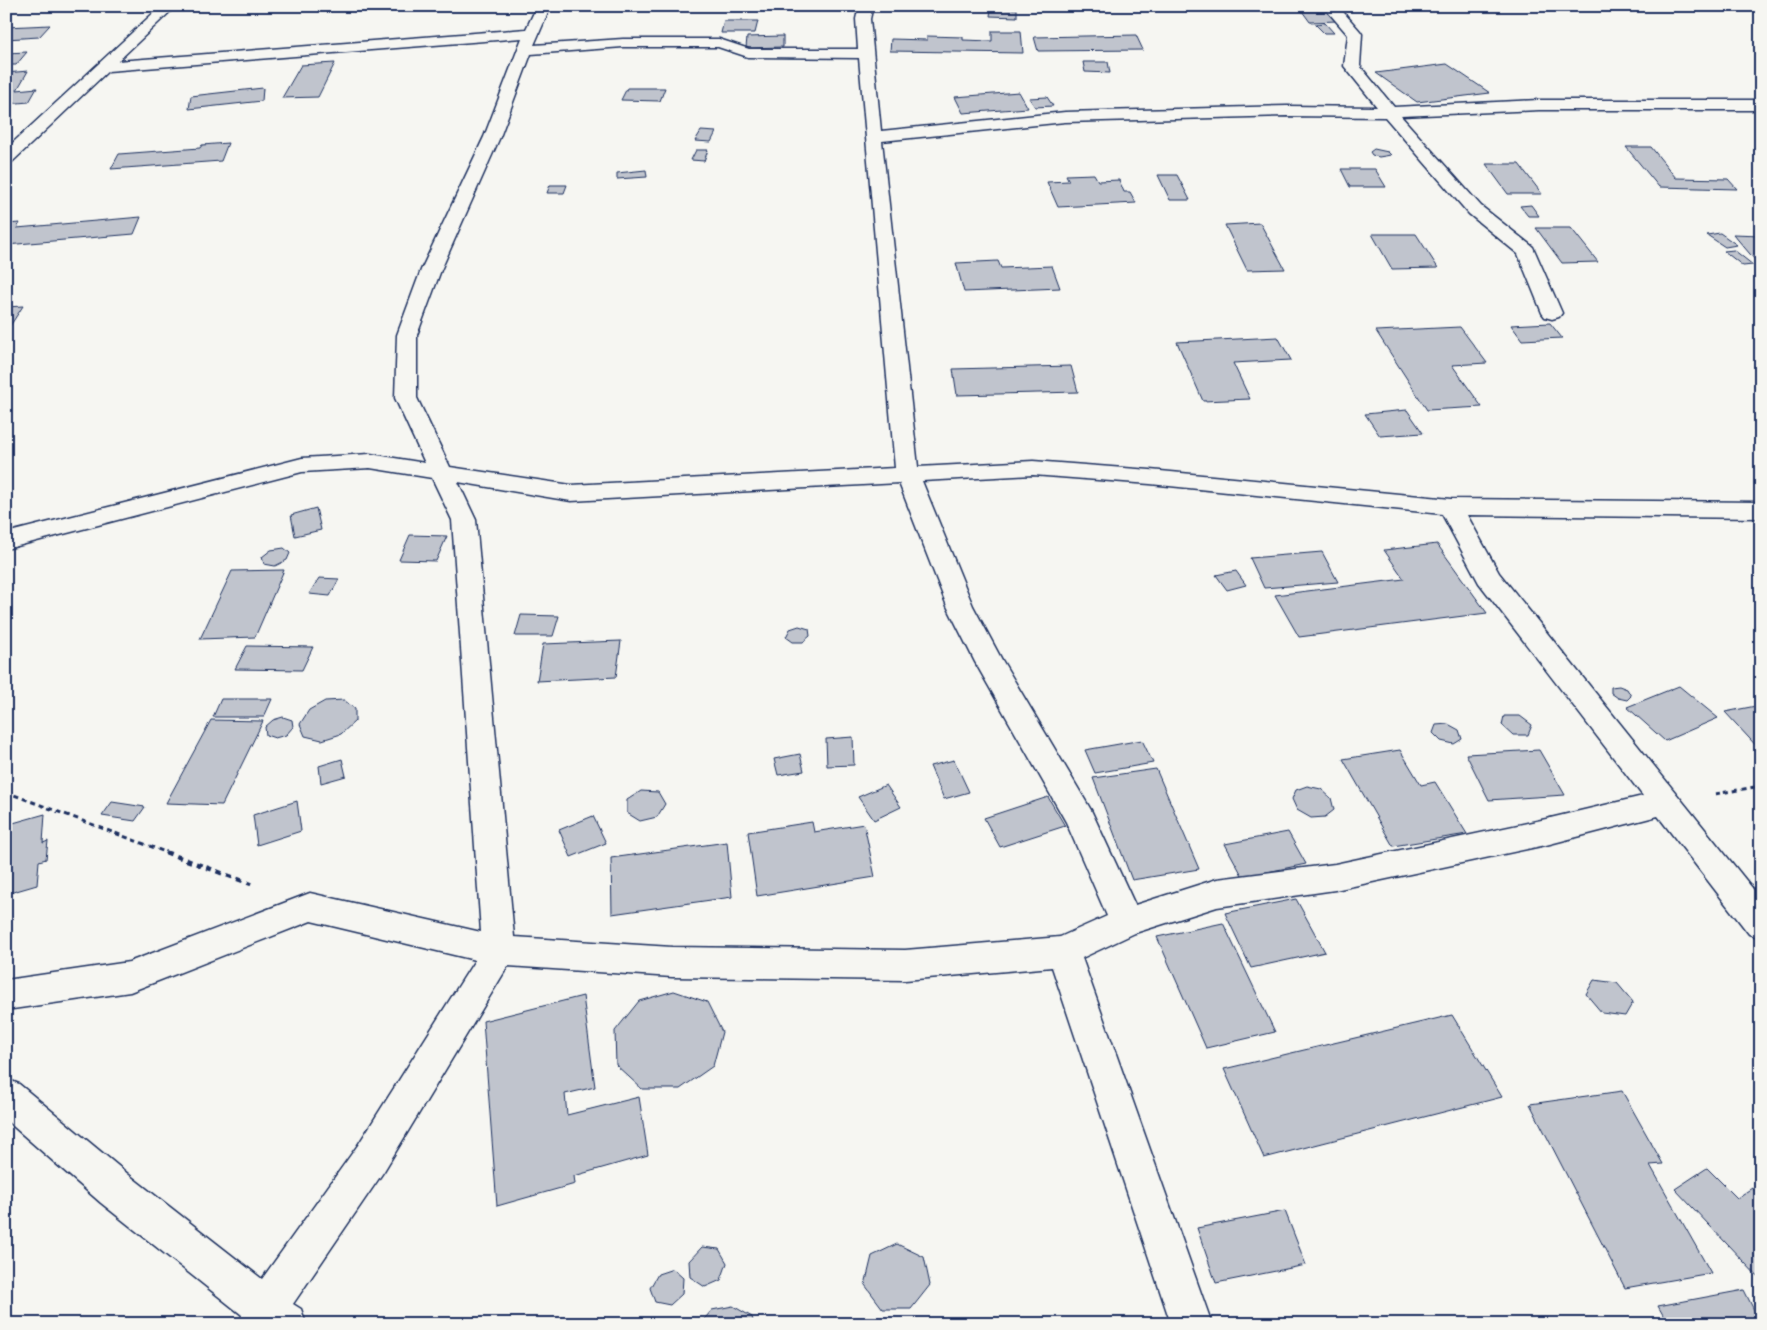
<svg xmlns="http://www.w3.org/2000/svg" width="1767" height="1330" viewBox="0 0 1767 1330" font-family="Sriracha,sans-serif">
	<rect width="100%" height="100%" fill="#f6f6f2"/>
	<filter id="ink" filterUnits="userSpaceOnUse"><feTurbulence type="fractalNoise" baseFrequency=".02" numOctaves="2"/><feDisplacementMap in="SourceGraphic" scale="10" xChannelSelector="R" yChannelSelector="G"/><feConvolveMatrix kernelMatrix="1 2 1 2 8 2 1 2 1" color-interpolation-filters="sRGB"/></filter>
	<g filter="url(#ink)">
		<g fill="#c0c4cd" stroke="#1b2f5e">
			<path d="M608,6H714L713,8Z"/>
			<path d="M719,6H828L827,8Z"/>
			<path d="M991,9H1017V17L990,16Z"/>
			<path d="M1302,11H1328L1337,21L1310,22Z"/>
			<path d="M724,21H758L755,33H721Z"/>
			<path d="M1325,23L1334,33H1324L1315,24Z"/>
			<path d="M50,25L39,37L6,39V27Z"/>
			<path d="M992,31H1021L1023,53L890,51L891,39L927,40V36L963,37V40L992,41Z"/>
			<path d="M1136,35L1143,50L1038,51L1034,37Z"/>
			<path d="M783,36V47L746,48L747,37Z"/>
			<path d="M27,52L16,65H6V53Z"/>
			<path d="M1083,62H1108L1110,73L1085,72Z"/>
			<path d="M335,63L318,97L282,98L301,65Z"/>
			<path d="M1447,64L1490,93L1417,102L1376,73Z"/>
			<path d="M28,71L17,90L37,88L29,102L6,104V73Z"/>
			<path d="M263,88L262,101L189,109L191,96Z"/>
			<path d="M627,88H665L660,101L621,100Z"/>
			<path d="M1019,92L1028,108L963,113L955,97Z"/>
			<path d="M1047,97L1053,106L1035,107L1029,98Z"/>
			<path d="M701,131L716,132L711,142L695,141Z"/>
			<path d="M228,143L221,161L111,169L119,154L200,148L202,145Z"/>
			<path d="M1626,147H1651L1676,178L1728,179L1737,189L1659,187Z"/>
			<path d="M1374,149L1388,152L1391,155L1379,157L1372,155L1370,152Z"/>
			<path d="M696,150H708L704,161L691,160Z"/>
			<path d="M1486,164H1519L1542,194H1508Z"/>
			<path d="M1341,169H1375L1386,187H1350Z"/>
			<path d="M646,170L647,177L617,179V173Z"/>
			<path d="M1094,174L1098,181L1119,180L1124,192H1130L1136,203L1058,207L1047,182L1069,181L1066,175Z"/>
			<path d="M1158,175H1177L1190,200H1170Z"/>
			<path d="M550,185H567L564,193H547Z"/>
			<path d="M1531,205L1539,216H1528L1520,206Z"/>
			<path d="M141,217L134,234L6,245V224L20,223L17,228Z"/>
			<path d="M1260,223L1285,269L1247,270L1225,225Z"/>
			<path d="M1536,228H1571L1598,262L1562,263Z"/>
			<path d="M1720,233L1737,245L1725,247L1707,235Z"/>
			<path d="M1372,234H1416L1438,268L1392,269Z"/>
			<path d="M1733,234L1761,235V267Z"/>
			<path d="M1734,250L1753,265L1743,266L1724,251Z"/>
			<path d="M998,261L1001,268L1052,266L1060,288L964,292L956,263Z"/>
			<path d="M23,306L10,326L6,327V307Z"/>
			<path d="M1550,323L1562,338L1522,340L1511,325Z"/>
			<path d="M1460,327L1487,363L1452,365L1482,407L1427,410L1376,331Z"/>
			<path d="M1278,337L1291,360L1233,363L1250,399L1203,401L1177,342Z"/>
			<path d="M1071,366L1078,392L957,395L953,369Z"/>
			<path d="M1407,410L1423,433L1380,436L1365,414Z"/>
			<path d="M316,508L321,530L295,536L291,515Z"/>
			<path d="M410,535L447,536L436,561L399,560Z"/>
			<path d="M1437,544L1487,613L1299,637L1275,595L1404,579L1384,550Z"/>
			<path d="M284,548L290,553L287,560L275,566L264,564L262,557L271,550Z"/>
			<path d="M1322,552L1338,582L1264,588L1250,558Z"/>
			<path d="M284,570L255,637L200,639L232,571Z"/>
			<path d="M1236,571L1246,585L1227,590L1216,575Z"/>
			<path d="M319,578L339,579L330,596L309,594Z"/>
			<path d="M521,615L559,616L553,636H515Z"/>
			<path d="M799,626L809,629L810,636L803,642H793L786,637L790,629Z"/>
			<path d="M621,641L616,677L537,681L543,644Z"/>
			<path d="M247,646L313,647L302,670L235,669Z"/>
			<path d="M1619,686L1627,689L1631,696L1627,700L1618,698L1611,693V687Z"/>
			<path d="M1679,686L1718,718L1665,741L1627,707Z"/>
			<path d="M221,699H272L264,717H213Z"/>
			<path d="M344,700L355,709V721L341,734L322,740L305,736L300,724L309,710L325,701Z"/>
			<path d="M1761,705V751L1725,712Z"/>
			<path d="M1504,716H1520L1532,725L1528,735H1513L1502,725Z"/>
			<path d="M283,717L292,720L293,727L286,735L275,738L266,735L265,727L273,720Z"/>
			<path d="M211,720L263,721L222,805L166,803Z"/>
			<path d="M1448,724L1459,730L1462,739L1454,744L1441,741L1433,733L1436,725Z"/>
			<path d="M853,737L854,765L827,766L826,739Z"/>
			<path d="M1142,740L1153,763L1095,773L1085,750Z"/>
			<path d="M1400,750L1421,785L1435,782L1467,834L1393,846L1343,759Z"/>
			<path d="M1539,750L1565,795L1489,800L1466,754Z"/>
			<path d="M800,754L804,771L778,775L774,759Z"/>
			<path d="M342,759L346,776L321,783L319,766Z"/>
			<path d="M954,760L969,792L944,799L930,766Z"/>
			<path d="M1156,769L1199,869L1132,880L1093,778Z"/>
			<path d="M886,785L901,807L874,820L858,797Z"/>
			<path d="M1307,786L1321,789L1331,798L1334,810L1325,817L1311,818L1297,810L1292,799L1296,790Z"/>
			<path d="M641,791L658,792L665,804L657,817L640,821L627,813V800Z"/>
			<path d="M1048,797L1065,826L1000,847L984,818Z"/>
			<path d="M297,801L301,831L257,845L253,815Z"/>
			<path d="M112,802L145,807L135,821L102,816Z"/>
			<path d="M45,814L43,843L48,841L46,859L39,861L37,885L6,894V825Z"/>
			<path d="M593,816L606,843L571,857L559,830Z"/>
			<path d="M812,822L814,832L864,824L875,877L757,896L748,832Z"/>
			<path d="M1288,832L1306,864L1243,877L1225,844Z"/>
			<path d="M727,842L732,897L612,914L611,858Z"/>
			<path d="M1296,899L1325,952L1251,968L1225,913Z"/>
			<path d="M1223,923L1275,1032L1206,1048L1157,937Z"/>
			<path d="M1594,980L1617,983L1633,1002L1625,1016L1602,1013L1586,994Z"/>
			<path d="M674,991L707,1002L722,1032L713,1066L680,1089H642L616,1065L615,1031L639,1001Z"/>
			<path d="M583,996L595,1087L565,1094L567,1115L639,1097L648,1155L574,1176L575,1184L497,1206L483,1021Z"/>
			<path d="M1452,1015L1502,1097L1264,1158L1224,1069Z"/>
			<path d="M1622,1091L1663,1164L1650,1165L1711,1273L1625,1288L1530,1104Z"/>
			<path d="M1707,1168L1737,1198L1752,1188L1761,1196V1280L1675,1189Z"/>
			<path d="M1285,1211L1306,1265L1216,1283L1197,1228Z"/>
			<path d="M897,1244L924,1257L930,1285L911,1309H883L865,1285L872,1256Z"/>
			<path d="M702,1247L719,1249L727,1263L721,1280L705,1287L690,1277L689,1261Z"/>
			<path d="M673,1269L683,1278L682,1294L670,1305L655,1302L650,1288L658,1274Z"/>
			<path d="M1744,1290L1761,1324H1668L1658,1306Z"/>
			<path d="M733,1306L752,1317L754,1324H700L712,1310Z"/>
		</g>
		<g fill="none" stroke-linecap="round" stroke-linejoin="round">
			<defs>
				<path id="minor" d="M161,6H176L118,61L526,29L537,6H551L534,45L623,39H719L749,49H858L856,19L859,6H873L870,19L881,131L1065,112L1287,106L1377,107L1344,66L1348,35L1323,6H1338L1360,31L1362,34L1360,66L1394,107L1539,100H1761V110H1539L1401,116L1481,206L1533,247L1562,313L1559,317L1552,319L1545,317L1542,313L1518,254L1469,214L1385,117L1287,116L1065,122L882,141L918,467L1033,461L1150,470L1451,499L1761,502V518L1467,515L1499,573L1761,899V938L1749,934L1658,816L1546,845L1335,890L1217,907L1135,933L1082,958L1212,1324H1171L1052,967L905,980L672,977L508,966L384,1171L293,1304L301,1309L306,1324H239L242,1315L101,1203L6,1120V1079L19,1084L129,1175L262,1279L358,1145L475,960L311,921L130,992L6,1010V980L129,962L310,893L481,932L452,520L432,478L370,468L302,472L6,549V533L302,458L370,454L425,463L395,398L397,335L421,270L484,137L522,38L108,71L12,162L6,163V149ZM623,47H718L748,57L859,58L895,468L571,485L450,467L417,398V335L441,270L500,137L531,54ZM1033,475L1150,484L1442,514L1479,583L1643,796L1546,819L1335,864L1217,879L1135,905L1091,810L1002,660L973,606L922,481ZM458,482L571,501L899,483L947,606L975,662L1066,822L1107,916L1060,937L905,950L672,947L514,937L476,520Z"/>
			</defs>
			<use href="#minor" stroke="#1b2f5e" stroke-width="3"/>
			<g stroke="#1b2f5e" stroke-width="3" stroke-dasharray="5 4" stroke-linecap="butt">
				<path d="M6,792L168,853"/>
				<path d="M1715,794L1761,786"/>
			</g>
			<path stroke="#1b2f5e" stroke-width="4.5" stroke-dasharray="6 5" stroke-linecap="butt" d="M165,852L251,884"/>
			<use href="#minor" fill="#f6f6f2" fill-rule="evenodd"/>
		</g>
	</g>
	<rect width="1767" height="1330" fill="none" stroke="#f6f6f2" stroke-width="25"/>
	<rect x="12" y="12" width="1742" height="1305" fill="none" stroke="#1b2f5e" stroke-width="2" filter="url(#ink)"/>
</svg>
